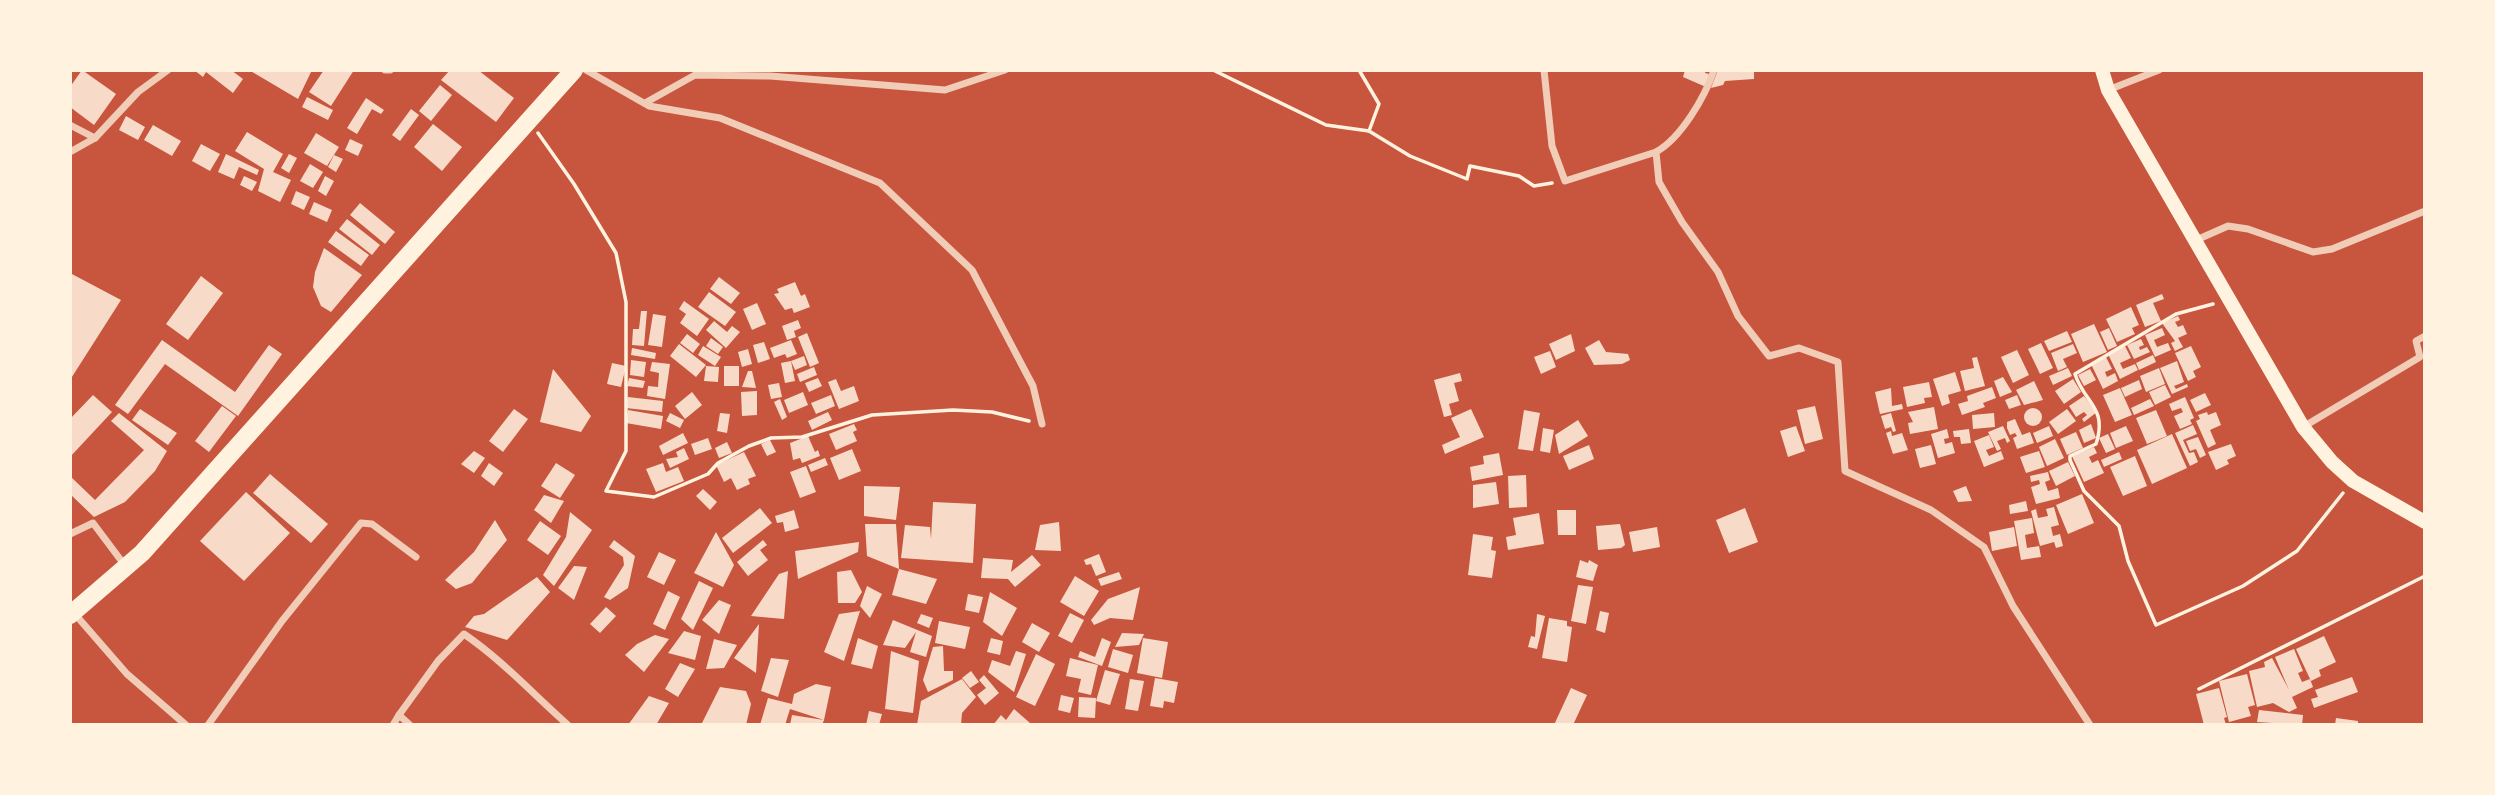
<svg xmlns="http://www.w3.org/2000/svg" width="2495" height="795" viewBox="0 0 2495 795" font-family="Literata,serif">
	<rect width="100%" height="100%" fill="#c8553d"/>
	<g fill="#f7dbc8">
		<path d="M82,70L116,94L94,125L70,107V87Z"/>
		<path d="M194,70H231L243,79L233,93L206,72L203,77Z"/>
		<path d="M249,70H312L298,99Z"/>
		<path d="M324,70H354L331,106L309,92Z"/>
		<path d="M450,70H478L514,98L496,122L441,80Z"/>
		<path d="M1685,70H1706L1705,73L1709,74L1706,87L1683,77Z"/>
		<path d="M1718,70H1754V79L1725,81L1723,85L1711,88Z"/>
		<path d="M440,85L452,95L431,121L419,111Z"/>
		<path d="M307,97L333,110L328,120L302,107Z"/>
		<path d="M366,98L384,110L381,114L372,109L357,134L347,128Z"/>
		<path d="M411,109L419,115L400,141L392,135Z"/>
		<path d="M126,116L145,127L138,140L119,130Z"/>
		<path d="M433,124L462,147L442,171L414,147Z"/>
		<path d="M153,125L181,141L172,156L144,140Z"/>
		<path d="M247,132L283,154L273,172L291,180L280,202L258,191L264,169L235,151Z"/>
		<path d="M316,133L339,147L327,166L304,153Z"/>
		<path d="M350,139L363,145L358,156L345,150Z"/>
		<path d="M201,144L220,154L210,171L192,161Z"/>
		<path d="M226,154L259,170L257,175L239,167L234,179L218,172Z"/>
		<path d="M289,154L297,158L289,173L281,168Z"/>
		<path d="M334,155L343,159L336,172L328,167Z"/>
		<path d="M310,164L323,172L313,188L300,181Z"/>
		<path d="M244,176L257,182L252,191L240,185Z"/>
		<path d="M325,176L334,181L326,196L318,191Z"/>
		<path d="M296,191L310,197L304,210L291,204Z"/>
		<path d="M314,202L332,210L327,222L309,214Z"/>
		<path d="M360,203L395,232L385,244L350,215Z"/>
		<path d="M347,219L380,245L372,255L339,229Z"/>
		<path d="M336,231L369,255L361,266L328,242Z"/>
		<path d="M324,248L362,275L331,312L321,306L313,287L315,272Z"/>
		<path d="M70,273L121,300L70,380Z"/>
		<path d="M201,276L223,293L188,340L166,324Z"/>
		<path d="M719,277L740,293L731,304L710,289Z"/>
		<path d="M795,282L801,296L805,294L810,307L794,313L792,308L785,310L774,294L779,293L777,289Z"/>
		<path d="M709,292L736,312L725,326L698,307Z"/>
		<path d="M2162,294L2164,299L2153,303L2161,321L2145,327L2136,305Z"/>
		<path d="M684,301L709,319L697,336L680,323L686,314L679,309Z"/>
		<path d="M757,303L766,324L752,330L743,309Z"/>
		<path d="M2131,307L2139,325L2132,328L2135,334L2117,342L2106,319Z"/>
		<path d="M641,311H647L644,346L632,345L633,329H639Z"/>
		<path d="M653,314L666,316L662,347L648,345Z"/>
		<path d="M2178,316L2180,320L2175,322L2178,327L2183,325L2187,334L2178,338L2183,347L2175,351L2171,343L2175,341L2162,323Z"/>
		<path d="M798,320L801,328L794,331L796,337L787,340L782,326Z"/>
		<path d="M714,321L727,332L732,326L740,332L726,348L706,330Z"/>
		<path d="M2094,324L2107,352L2083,362L2071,334Z"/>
		<path d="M2109,328L2117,346L2108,350L2100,332Z"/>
		<path d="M2162,328L2165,335L2154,340L2157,347L2168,343L2171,350L2155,357L2145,335Z"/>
		<path d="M2067,331L2072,342L2049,351L2044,341Z"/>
		<path d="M807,333L819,363L810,367L798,337Z"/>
		<path d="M687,334L700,344L693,353L680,343Z"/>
		<path d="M1571,334L1575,351L1556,360L1549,344Z"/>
		<path d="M711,338L723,347L718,354L706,346Z"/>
		<path d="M2141,339L2144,345L2139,347L2140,350L2147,347L2150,352L2134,359L2127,345Z"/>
		<path d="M162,340L235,392L269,345L282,354L238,416L165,364L128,414L115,405Z"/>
		<path d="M791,340L797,354L787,358L785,354L774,358L770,348Z"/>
		<path d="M1599,340L1606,352L1628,354L1630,360L1622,364L1594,365L1585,348Z"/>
		<path d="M764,342L770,359L758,363L753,345Z"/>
		<path d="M2041,343L2053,368L2040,374L2028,349Z"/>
		<path d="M679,344L706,365L696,377L670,356Z"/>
		<path d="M2073,344L2077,353L2063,359L2067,367L2058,371L2051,353Z"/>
		<path d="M703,346L721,357L715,366L698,355Z"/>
		<path d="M2125,346L2131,358L2120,363L2123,369L2135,364L2138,370L2120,379L2108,354Z"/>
		<path d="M2191,346L2201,367L2193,371L2196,377L2188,381L2175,353Z"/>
		<path d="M632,348L656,353L655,359L631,355Z"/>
		<path d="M748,349L752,364L742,367L738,352Z"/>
		<path d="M2017,350L2029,375L2013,383L2001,357Z"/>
		<path d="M1550,351L1556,367L1541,374L1534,357Z"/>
		<path d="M2153,355L2156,362L2139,370L2136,363Z"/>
		<path d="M804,356L807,365L795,370L791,361Z"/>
		<path d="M1977,357L1985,386L1965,391L1960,371L1974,368L1972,358Z"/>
		<path d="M2106,357L2112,369L2105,372L2107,377L2115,373L2118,381L2103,389L2091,364Z"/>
		<path d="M631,360L646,362L644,377L630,375Z"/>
		<path d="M791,361L795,381L785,383L781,363Z"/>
		<path d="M2177,361L2184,382L2174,386L2176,389L2187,384L2188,387L2172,394L2160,368Z"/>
		<path d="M652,362L670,364L665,399L647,396L648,386L658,387L659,373L650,371Z"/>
		<path d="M612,363L626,366L621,387L607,384Z"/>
		<path d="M706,366L719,367L718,382L704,381Z"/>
		<rect x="724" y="366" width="15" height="20"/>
		<path d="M814,367L817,375L800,382L797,374Z"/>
		<path d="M2068,368L2072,376L2053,385L2049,376Z"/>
		<path d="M2159,368L2165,384L2146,392L2140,376Z"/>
		<path d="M553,369L591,416L581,432L540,422Z"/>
		<path d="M2090,369L2096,380L2084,386L2078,375Z"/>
		<path d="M748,371H752L756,388L742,387Z"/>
		<path d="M1955,372L1961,391L1948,395L1950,403L1942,406L1933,379Z"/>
		<path d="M1460,373L1462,381L1454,383L1459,401L1449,404L1452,415L1444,417L1434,380Z"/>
		<path d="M2003,377L2012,392L2000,397L1994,381Z"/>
		<path d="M629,378L645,381L643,388L627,386Z"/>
		<path d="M818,378L822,386L809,392L805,383Z"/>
		<path d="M836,379L841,391L854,386L859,401L839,409L828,382Z"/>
		<path d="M2073,379L2081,392L2064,404L2055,391Z"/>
		<path d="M2139,380L2142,389L2125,397L2121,388Z"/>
		<path d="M2034,381L2043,400L2024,405L2016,390Z"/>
		<path d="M1929,382L1932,397L1924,398L1925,403L1907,407L1903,387Z"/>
		<path d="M779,383L782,397L771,399L768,385Z"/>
		<path d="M2165,385L2171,397L2155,405L2149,392Z"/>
		<path d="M1992,387L1996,398L1983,403L1985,407L1962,415L1958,404L1968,401L1967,396Z"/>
		<path d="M1891,388L1892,406L1902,404L1903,409L1880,414L1875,392Z"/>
		<path d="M2120,388L2132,415L2115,422L2103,395Z"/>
		<path d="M757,391V415L742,416L741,392Z"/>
		<path d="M692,392L702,405L685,419L675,406Z"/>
		<path d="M803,392L808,405L789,413L784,400Z"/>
		<path d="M2205,393L2211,405L2196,412L2190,400Z"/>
		<path d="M93,395L112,412L70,457V419Z"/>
		<path d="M831,395L835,406L816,414L811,403Z"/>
		<path d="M2017,395L2021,405L2009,409L2005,400Z"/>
		<path d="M2084,396L2097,412L2084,422L2082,419L2087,415L2084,412L2076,417L2069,406Z"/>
		<path d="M628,397L663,401L662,412L626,408Z"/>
		<path d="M2185,397L2194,418L2190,420L2192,424L2180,429L2174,416L2183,412L2181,408L2172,411L2169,404Z"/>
		<path d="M780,399L787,417L782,420L774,402Z"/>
		<path d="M2150,399L2154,406L2134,415L2131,408Z"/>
		<path d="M222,406L236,416L209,452L195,441Z"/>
		<path d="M1815,406L1823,439L1805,444L1797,410Z"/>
		<path d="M1934,407L1938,429L1910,434L1908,423L1913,422L1908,412Z"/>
		<circle cx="2033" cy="417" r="9"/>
		<path d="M140,409L177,433L168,445L132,420Z"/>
		<path d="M514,409L528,419L503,452L489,441Z"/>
		<path d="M1471,409L1484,437L1445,454L1442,445L1460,437L1451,418Z"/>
		<path d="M2067,409L2076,421L2058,434L2049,422Z"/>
		<path d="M628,410L663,416L661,429L626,423Z"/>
		<path d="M1524,410L1540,413L1533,451L1518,449Z"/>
		<path d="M2156,410L2167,436L2147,444L2136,418Z"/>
		<path d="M828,412L832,420L812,430L808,421Z"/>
		<path d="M2207,412L2208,415L2216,412L2221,425L2210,430L2216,444L2208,448L2196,421L2200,419L2198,415Z"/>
		<path d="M119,413L167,451L155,471L125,502L94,517L70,494V476L95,500L144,450L111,421Z"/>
		<path d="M670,413L684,420L680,428L666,421Z"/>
		<path d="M720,413L730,414L727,433L717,431Z"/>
		<path d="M1891,413L1896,431L1893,432L1891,427L1885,429L1881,416Z"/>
		<path d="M1994,413L1995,427L1973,429L1972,415Z"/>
		<path d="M2015,419L2022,435L2030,432L2034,443L2017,449L2013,438L2017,436L2015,433L2010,435L2007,428V422Z"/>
		<path d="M1578,420L1588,436L1559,454L1555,435Z"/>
		<path d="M854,424L857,430L853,432L857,441L836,450L829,434Z"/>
		<path d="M2091,424L2096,438L2084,443L2079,430Z"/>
		<path d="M2193,425L2197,434L2183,440L2189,453L2194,452L2198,462L2190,466L2175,433Z"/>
		<path d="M1796,426L1805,451L1788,457L1780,431Z"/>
		<path d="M2003,426L2010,441L2007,443L2005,438L1997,441L2001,449L1997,451L1988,432Z"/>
		<path d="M2049,426L2053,436L2037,443L2033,433Z"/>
		<path d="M2126,426L2133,441L2116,448L2110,433Z"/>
		<path d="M1543,428L1554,430L1550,453L1540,451Z"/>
		<path d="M1947,429L1949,438L1944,439L1945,444L1952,442L1955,453L1938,458L1931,434Z"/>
		<path d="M1969,429L1971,443L1961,444L1960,437H1954L1953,431Z"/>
		<path d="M1891,431L1892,436L1902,433L1908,450L1893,454L1886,433Z"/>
		<path d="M2076,432L2083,448L2067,455L2060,439Z"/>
		<path d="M683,433L688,443L663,455L659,446Z"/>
		<path d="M2108,434L2115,449L2106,453L2099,438Z"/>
		<path d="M2172,434L2187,468L2152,484L2137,450Z"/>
		<path d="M1989,435L1994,447L1986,450L1989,456L2001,451L2004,459L1984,467L1974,441Z"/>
		<path d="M808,436L815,452L818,450L820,456L802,463L800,458L793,460L790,443Z"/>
		<path d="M2198,437L2206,455L2200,458L2196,449L2190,451L2186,441Z"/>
		<path d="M708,438L712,449L695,455L691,444Z"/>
		<path d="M2055,439L2064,458L2047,466L2039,447Z"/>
		<path d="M770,440L776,452L767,456L761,444Z"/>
		<path d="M727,442L732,453L719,458L715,448Z"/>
		<path d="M2231,444L2236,456L2227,460L2229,464L2216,470L2208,452Z"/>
		<path d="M1589,445L1594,459L1569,470L1563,456Z"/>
		<path d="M1931,445L1936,464L1920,468L1915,449Z"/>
		<path d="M2094,447L2097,453L2089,457L2092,463L2098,460L2104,473L2084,482L2072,456Z"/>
		<path d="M684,448L689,459L670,468L666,459L678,457L676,452Z"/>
		<path d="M852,449L861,471L839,480L830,458Z"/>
		<path d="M474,451L485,458L474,473L461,464Z"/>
		<path d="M2039,451L2045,467L2026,473L2020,457Z"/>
		<path d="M744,452L756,476L748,479L750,484L737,490L731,478L724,482L716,465Z"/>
		<path d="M2119,452L2122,459L2104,467L2101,460Z"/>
		<path d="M1499,453L1503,475L1472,481L1470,467L1484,464L1483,456Z"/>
		<path d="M2135,456L2147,486L2123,496L2110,467Z"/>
		<path d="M825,458L828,465L811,472L808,465Z"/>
		<path d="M2068,462L2075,476L2056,486L2049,471Z"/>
		<path d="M489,463L503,473L494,486L481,476Z"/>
		<path d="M556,463L575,475L560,498L541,486Z"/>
		<path d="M663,463L666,472L678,467L684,481L656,492L646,469Z"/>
		<path d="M806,466L816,492L800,498L790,472Z"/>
		<path d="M2048,472L2050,480L2045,482L2048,491L2058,488L2060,498L2036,504L2031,487L2040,484L2039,480L2031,482L2030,476Z"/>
		<path d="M270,474L328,524L311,543L253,493Z"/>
		<path d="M1526,475L1527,507L1509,508L1508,476Z"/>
		<path d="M1496,482L1499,504L1473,508V485Z"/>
		<path d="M864,486L900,487L896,520L864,516Z"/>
		<path d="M1966,486L1972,501L1958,502L1953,491Z"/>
		<path d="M703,489L717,502L710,510L696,496Z"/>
		<path d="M246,492L290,533L244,581L200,541Z"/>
		<path d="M2082,494L2094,523L2068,534L2056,505Z"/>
		<path d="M544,495L564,501L551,523L534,510Z"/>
		<path d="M2026,501L2028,511L2010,514L2009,505Z"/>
		<path d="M933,502L976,504L973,563L901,558L905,525L930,527L931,539Z"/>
		<path d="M2054,507L2059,525L2051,527L2053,536L2060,534L2063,546L2056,548L2054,542L2040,546L2031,511L2036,509L2038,518L2048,516L2046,509Z"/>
		<path d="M760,508L772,523L733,553L722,538Z"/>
		<path d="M1745,508L1758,542L1729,553L1716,520Z"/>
		<path d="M794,510L799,528L785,532L783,522L777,523L775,516Z"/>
		<path d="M1557,510H1576V535H1558Z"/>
		<path d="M570,512L592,530L554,586L543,575L566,537Z"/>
		<path d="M1539,513L1544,544L1508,550L1506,537L1516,535L1513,518Z"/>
		<path d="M2032,518L2034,533L2025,535L2027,548L2039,546L2041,557L2021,560L2014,521Z"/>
		<path d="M495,520L507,540L472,583L456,589L445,580L474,552Z"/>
		<path d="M540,521L561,536L548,555L527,540Z"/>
		<path d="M1059,522L1061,551L1035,550L1040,525Z"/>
		<path d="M865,524H896L899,569L867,556Z"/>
		<path d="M1620,524L1625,545L1621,548L1598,550L1596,526Z"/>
		<path d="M1657,527L1660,547L1633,552L1629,532Z"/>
		<path d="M2014,527L2017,546L1992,551L1989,532Z"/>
		<path d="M716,532L734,565L723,587L694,573Z"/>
		<path d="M1473,534L1493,537L1491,550L1496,551L1492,578L1468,575Z"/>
		<path d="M614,540L635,556L628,588L610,600L604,597L624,565L623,557L609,547Z"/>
		<path d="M763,540L767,545L760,550L768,560L748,576L737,562Z"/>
		<path d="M859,542L858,552L798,579L795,551Z"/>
		<path d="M659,552L676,560L664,585L647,577Z"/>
		<path d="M1099,554L1106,572L1096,576L1091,564L1086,565L1084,560Z"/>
		<path d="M1032,555L1041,565L1015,587L1008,579L981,578L983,558L1013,560L1011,572Z"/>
		<path d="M1580,560L1588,563L1589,560L1598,565L1593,581L1576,577Z"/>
		<path d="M574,566L587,567L574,600L558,588Z"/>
		<path d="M899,569L937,579L926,604L892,595Z"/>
		<path d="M851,570L862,592L855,603H838L837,572Z"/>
		<path d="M788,571L784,619L751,616L779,574Z"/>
		<path d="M1119,572L1122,579L1101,586L1098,579Z"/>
		<path d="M1075,576L1099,591L1084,616L1060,602Z"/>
		<path d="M537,577L550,592L507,640L465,627L474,616L484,614Z"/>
		<path d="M699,581L713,588L693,630L681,619Z"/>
		<path d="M1578,585L1593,587L1586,624L1571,621Z"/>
		<path d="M867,586L882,594L870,618L860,606Z"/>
		<path d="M1140,587L1133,620L1110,618L1094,625L1091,620L1108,599Z"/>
		<path d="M668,591L680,597L665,630L653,624Z"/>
		<path d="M990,592L1017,608L1002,636L983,622Z"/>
		<path d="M968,594L983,597L979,613L965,610Z"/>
		<path d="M719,600L731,605L719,634L702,620Z"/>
		<path d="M606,607L616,616L600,633L590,624Z"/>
		<path d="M860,611L844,661L824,652L839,614Z"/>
		<path d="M1600,611L1609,613L1605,633L1596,630Z"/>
		<path d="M1070,613L1084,620L1072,643L1058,636Z"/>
		<path d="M921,614L933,618L929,628L917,623Z"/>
		<path d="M1537,614L1545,616L1537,649L1528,647L1531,636L1535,637Z"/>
		<path d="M1549,618L1567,621V626L1572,627L1567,662L1542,658Z"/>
		<path d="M893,620L932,636L926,657L910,652L916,632L905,648L883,645Z"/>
		<path d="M939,621L970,627L965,649L935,643Z"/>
		<path d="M1032,623L1050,633L1039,652L1022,642Z"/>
		<path d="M759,624L756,673L734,658Z"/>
		<path d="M684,631L701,636L695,660L668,653Z"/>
		<path d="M1122,633L1144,634L1139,645L1115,647Z"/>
		<path d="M655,635L669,639L644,672L625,655L637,644Z"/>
		<path d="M2324,636L2336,662L2319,670L2321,676L2311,681L2296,649Z"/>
		<path d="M858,638L878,646L872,669L851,664Z"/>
		<path d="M991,638L1003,641L1000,655L987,652Z"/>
		<path d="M1102,638L1111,642L1102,666L1078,657L1080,651L1095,657Z"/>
		<path d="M1143,638L1168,642L1162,678L1137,673Z"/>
		<path d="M714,639L737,645L724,668L706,669Z"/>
		<path d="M943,646L944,671H953V680L928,692L923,680L933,647Z"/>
		<path d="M1113,649L1133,655L1128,673L1108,667Z"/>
		<path d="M2294,649L2303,671L2298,673L2302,682L2310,679L2313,687L2292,697L2297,708L2289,712L2273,703L2257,707L2249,671L2265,667L2264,662L2272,658L2289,690L2275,657Z"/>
		<path d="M891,651L919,661L913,713L885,709Z"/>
		<path d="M1016,651L1026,654L1014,692L988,672L992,660L1010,666Z"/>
		<path d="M1036,654L1055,664L1035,706L1016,697Z"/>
		<path d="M771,658L789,660L778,697L761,691Z"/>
		<path d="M1070,658L1098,665L1091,695L1078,692L1081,679L1066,676Z"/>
		<path d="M680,663L695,669L678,697L665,689Z"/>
		<path d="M1105,670L1120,674L1110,705L1096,701Z"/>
		<path d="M971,671L979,682L970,688L962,678Z"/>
		<path d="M2247,674L2255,705L2248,707L2251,716L2229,722L2219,681Z"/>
		<path d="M984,675L999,693L985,705L977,695L986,688L979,680Z"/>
		<path d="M2352,677L2358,692L2314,708L2311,699L2318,697L2315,690Z"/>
		<path d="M1155,678L1178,682L1174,703L1164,701L1163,708L1150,706Z"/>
		<path d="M962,679L976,697L962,713L961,725H917L921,701Z"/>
		<path d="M1130,679L1144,681L1138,711L1125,709Z"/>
		<path d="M816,684L831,687L824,720L822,725H790L792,715L824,720L790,709L785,725H760L768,698L792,704L794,694Z"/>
		<path d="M720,687L746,691L751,704L746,725H701Z"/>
		<path d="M1571,688L1587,695L1573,725H1554Z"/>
		<path d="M2219,688L2227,717L2224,718L2226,725H2204L2196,694Z"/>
		<path d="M1061,695L1074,698L1070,713L1058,710Z"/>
		<path d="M649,696L669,703L656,725H628Z"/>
		<path d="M1079,697L1096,698L1095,718L1078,717Z"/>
		<path d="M1014,709L1030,723L1028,725H993L1001,715L1006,720Z"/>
		<path d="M2259,710L2303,715L2302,725L2257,722Z"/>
		<path d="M869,711L882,714L879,725H866Z"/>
		<path d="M2336,718L2358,721V725H2335Z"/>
	</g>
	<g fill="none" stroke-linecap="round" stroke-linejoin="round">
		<g stroke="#fff3e0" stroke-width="3.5">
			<path d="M1213,70L1326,125L1369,131L1410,156L1467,179L1470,166L1519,176L1534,186L1552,183"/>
			<path d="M1359,70L1379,104L1369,131"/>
			<path d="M538,133L574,184L616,253L626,302V451L606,491L654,497L708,474L718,463L749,446L771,438L802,437L872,415L953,410L992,412L1029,421"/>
			<path d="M2213,304L2176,314L2075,374C2084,403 2108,407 2096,444L2070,456V460L2084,491L2119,526L2128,561L2156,625L2243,586L2297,551L2343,493"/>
			<path d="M2199,689L2425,576"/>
		</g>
		<g stroke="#f1ccb7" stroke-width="7">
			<path d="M385,70H390"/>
			<path d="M586,70L649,106L720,118L880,183L972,270L1033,386L1042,424"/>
			<path d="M1544,70L1552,146L1565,181L1656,152"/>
			<path d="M1714,70C1705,97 1681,138 1656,152L1659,182L1682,222L1718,272L1738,316L1769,356L1799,348L1838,362L1845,471L1931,510L1984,547L2013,606L2090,725"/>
			<path d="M2108,90L2159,70"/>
			<path d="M645,103L695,75L770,76L945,90L1005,70"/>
			<path d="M70,125L95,138L138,92L168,70"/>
			<path d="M70,152L95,138"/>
			<path d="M2194,241L2228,226L2248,229L2313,252L2332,249L2425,211"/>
			<path d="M2303,427L2420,357L2416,341L2425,336"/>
			<path d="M70,534L93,523L126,567"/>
			<path d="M74,613L127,674L186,725"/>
			<path d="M399,715L438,661L464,634C502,660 533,694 568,725"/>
			<path d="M208,725L282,621L361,523L372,524L416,557"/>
			<path d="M393,725L399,715L410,725"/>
		</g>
		<path stroke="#fff3e0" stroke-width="14" d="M2102,70L2108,90L2303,427L2332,462L2353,481L2425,522"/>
		<path stroke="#fff3e0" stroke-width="18" d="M70,615L142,553L574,70"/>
	</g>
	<rect width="2495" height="795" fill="none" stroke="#fff3e0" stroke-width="144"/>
</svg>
